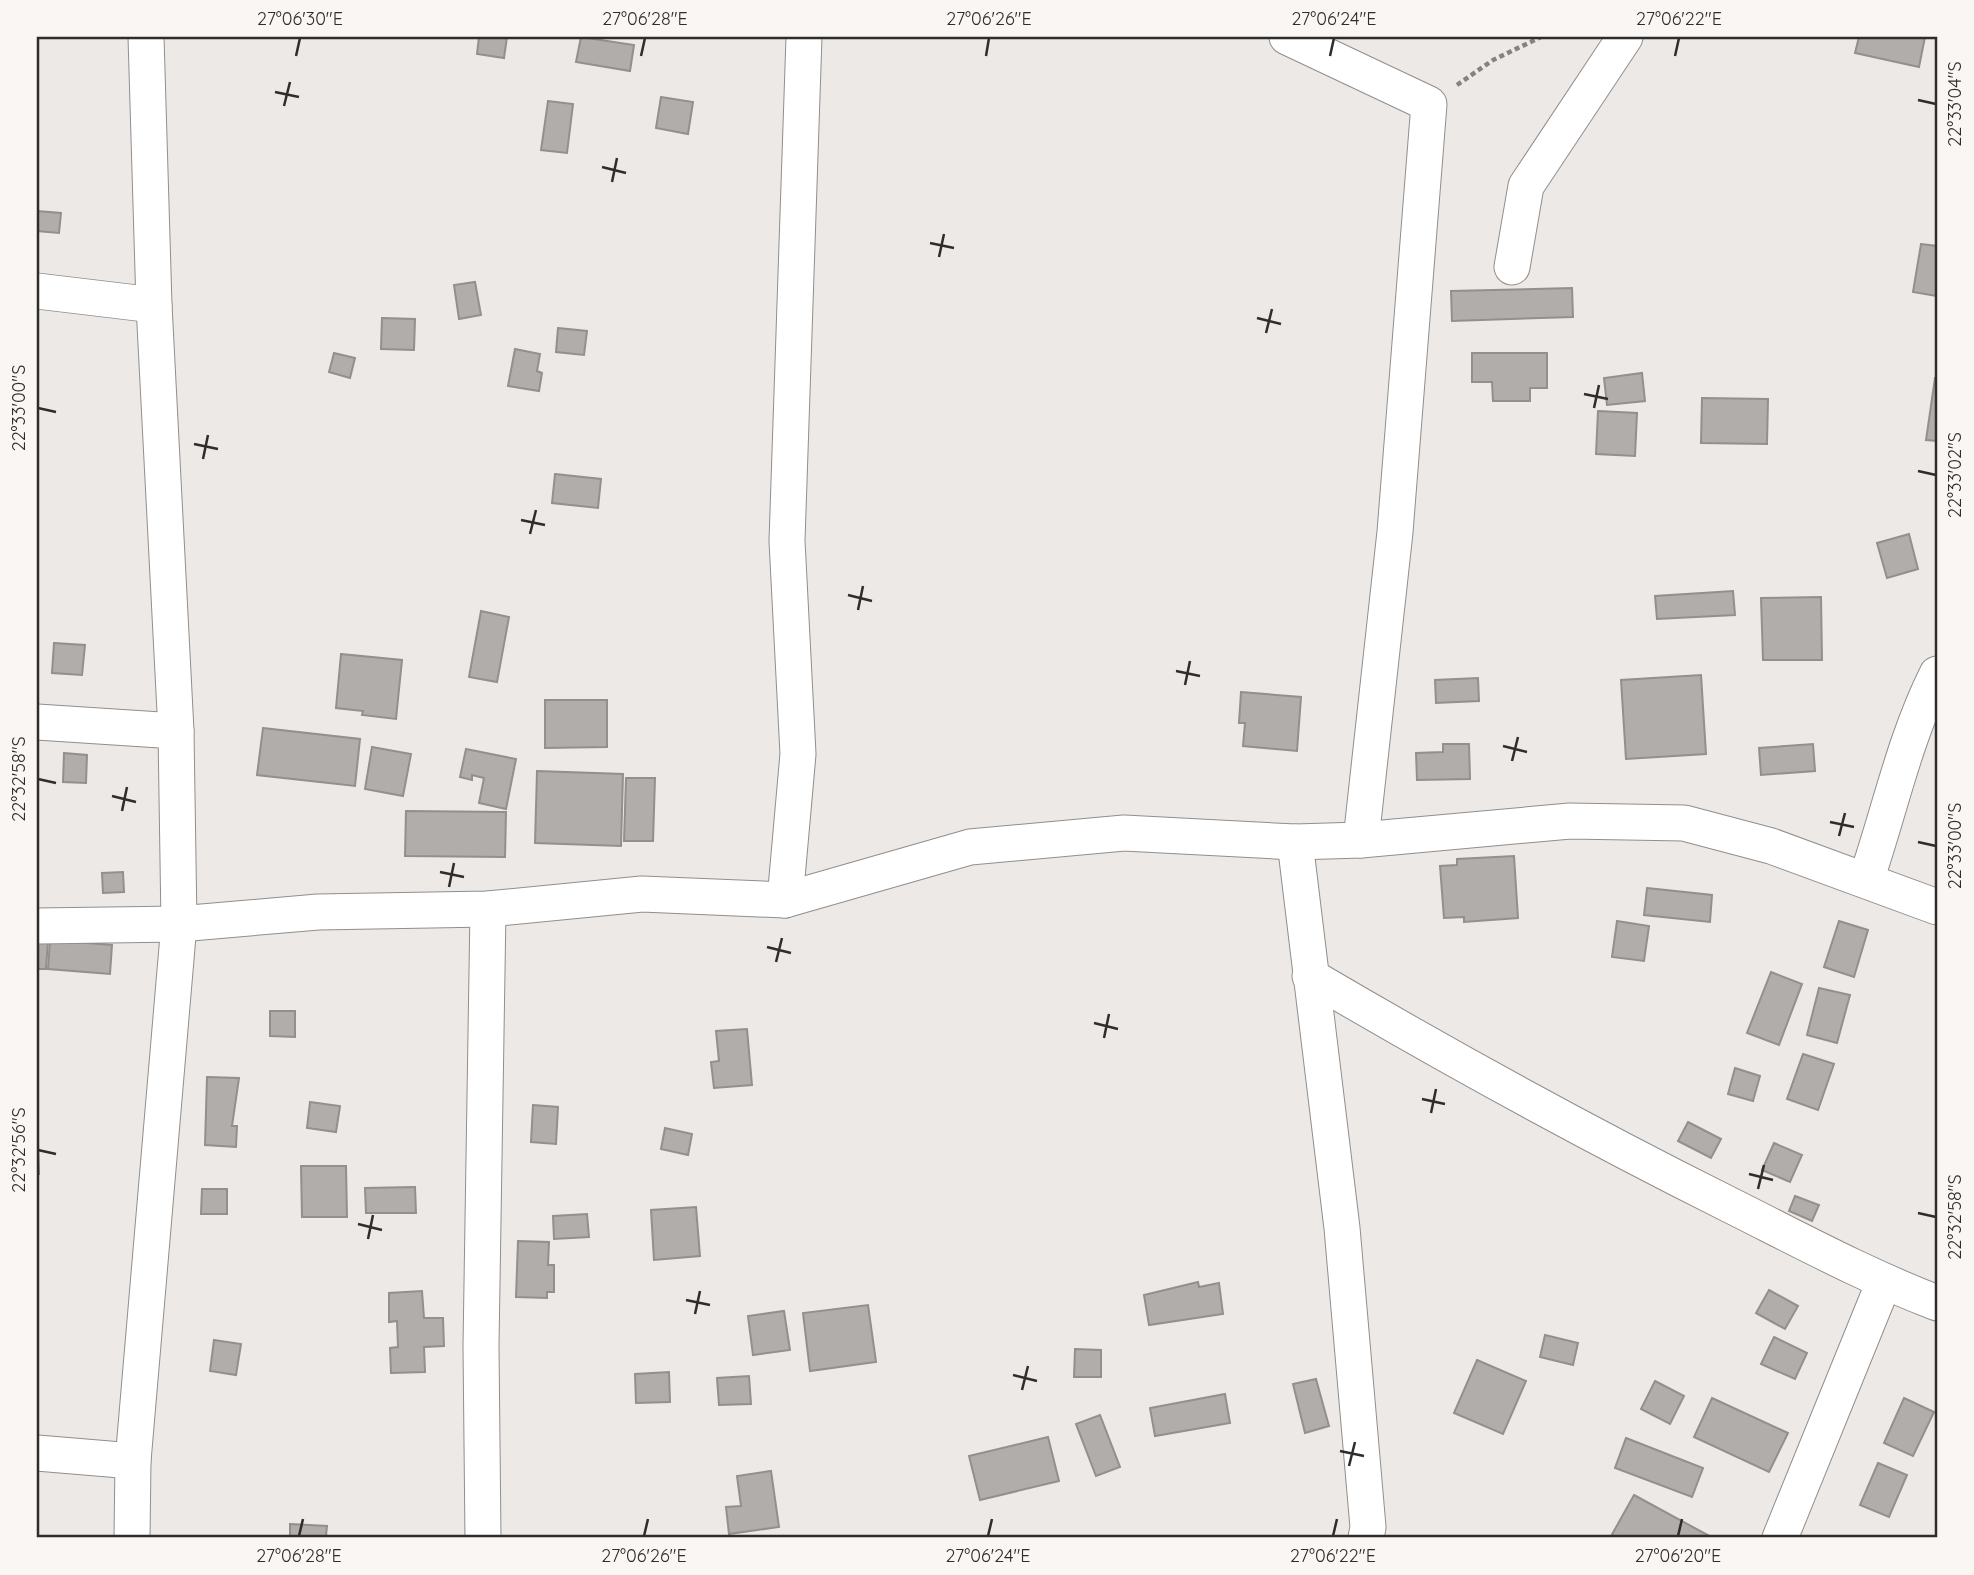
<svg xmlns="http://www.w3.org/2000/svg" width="1974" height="1575" viewBox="0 0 1974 1575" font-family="Quicksand,sans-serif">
	<rect width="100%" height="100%" fill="#ede9e6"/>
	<g fill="#b1adaa" stroke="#938f8d" stroke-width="2">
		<path d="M479,37H507L504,58L477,54Z"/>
		<path d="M581,37L634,45L630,71L576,62Z"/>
		<path d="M1859,37H1925L1919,67L1855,53Z"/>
		<path d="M661,97L693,102L688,134L656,128Z"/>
		<path d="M548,101L573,104L567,153L541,150Z"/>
		<path d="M37,211L61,213L59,233L37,231Z"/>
		<path d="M1921,244L1937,246V296L1913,292Z"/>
		<path d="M475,282L481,315L459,319L454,285Z"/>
		<path d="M1572,288L1573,317L1452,321L1451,291Z"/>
		<path d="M382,318L415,319L414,350L381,349Z"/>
		<path d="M558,328L587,331L584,355L556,352Z"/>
		<path d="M515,349L540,354L537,371L542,373L539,391L508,386Z"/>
		<path d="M334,353L355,358L350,378L329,372Z"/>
		<path d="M1472,353H1547V388H1530V401H1493L1492,382H1472Z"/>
		<path d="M1642,373L1645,401L1607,405L1604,378Z"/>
		<path d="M1935,378H1937V441L1926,440Z"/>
		<path d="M1702,398L1768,399L1767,444L1701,443Z"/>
		<path d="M1598,411L1637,413L1635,456L1596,454Z"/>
		<path d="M555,474L601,479L598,508L552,503Z"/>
		<path d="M1909,534L1918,569L1887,578L1877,543Z"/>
		<path d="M1733,591L1735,615L1657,619L1655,596Z"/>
		<path d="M1821,597L1822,660H1763L1761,598Z"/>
		<path d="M481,611L509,617L497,682L469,677Z"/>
		<path d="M54,643L85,645L82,675L52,673Z"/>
		<path d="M341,654L402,660L396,719L362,715L363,711L336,708Z"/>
		<path d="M1701,675L1706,754L1626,759L1621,680Z"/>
		<path d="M1478,678L1479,701L1436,703L1435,680Z"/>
		<path d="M1241,692L1301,697L1297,751L1243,746L1245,723H1239Z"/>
		<path d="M545,700H607V747L545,748Z"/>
		<path d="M263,728L360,739L355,786L257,775Z"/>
		<path d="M1443,744H1469L1470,779L1417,780L1416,753L1443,752Z"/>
		<path d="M1813,744L1815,771L1761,775L1759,748Z"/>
		<path d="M372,747L411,754L403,796L365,789Z"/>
		<path d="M466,749L516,759L506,809L479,803L484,778L472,775V780L460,777Z"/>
		<path d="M64,753L87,755L86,783L63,782Z"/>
		<path d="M537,771L623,774L621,846L535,843Z"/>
		<path d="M626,778H655L653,841H624Z"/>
		<path d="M406,811L506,812L505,857L405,856Z"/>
		<path d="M1514,856L1518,918L1464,922V917L1444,918L1440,866L1457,865V859Z"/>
		<path d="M123,872L124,892L103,893L102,873Z"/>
		<path d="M1647,888L1712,895L1710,922L1644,915Z"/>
		<path d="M1617,921L1649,926L1644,961L1612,957Z"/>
		<path d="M1839,921L1868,930L1854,977L1824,967Z"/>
		<path d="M50,940L112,945L110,974L48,969Z"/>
		<path d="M37,941H48L46,969H37Z"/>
		<path d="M1771,972L1802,984L1779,1045L1747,1033Z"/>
		<path d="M1819,988L1850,995L1837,1043L1807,1035Z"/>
		<path d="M270,1011H295V1037L270,1036Z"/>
		<path d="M747,1029L752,1085L714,1088L711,1062L719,1061L716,1031Z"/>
		<path d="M1803,1054L1834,1064L1818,1110L1787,1099Z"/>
		<path d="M1735,1068L1760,1076L1753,1101L1728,1094Z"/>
		<path d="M207,1077L239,1078L232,1126H237L236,1147L205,1145Z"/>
		<path d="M310,1102L340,1106L336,1132L307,1128Z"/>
		<path d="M533,1105L558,1107L556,1144L531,1142Z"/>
		<path d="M37,1115L39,1174H37Z"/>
		<path d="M1688,1122L1721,1139L1711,1158L1678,1141Z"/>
		<path d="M665,1128L692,1134L688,1155L661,1149Z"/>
		<path d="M1774,1143L1802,1155L1790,1182L1762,1170Z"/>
		<path d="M301,1166H346L347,1217H302Z"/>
		<path d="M415,1187L416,1213H366L365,1188Z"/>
		<path d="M202,1189H227V1214H201Z"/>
		<path d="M1795,1196L1819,1205L1812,1221L1789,1211Z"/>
		<path d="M696,1207L700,1256L654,1260L651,1210Z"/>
		<path d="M587,1214L589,1237L554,1239L553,1216Z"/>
		<path d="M518,1241L549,1242L548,1265H554V1292H547V1298L516,1297Z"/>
		<path d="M1198,1282L1199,1287L1219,1283L1223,1314L1149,1325L1144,1295Z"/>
		<path d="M1769,1290L1798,1306L1785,1329L1756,1313Z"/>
		<path d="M422,1291L424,1318H443L444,1346L424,1347L425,1372L391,1373L390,1348L398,1347L397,1321L389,1322V1293Z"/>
		<path d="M868,1305L876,1362L810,1371L803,1313Z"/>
		<path d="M784,1311L790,1350L753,1355L748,1316Z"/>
		<path d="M1545,1335L1578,1343L1573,1365L1540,1357Z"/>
		<path d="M1774,1337L1807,1353L1795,1379L1761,1364Z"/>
		<path d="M214,1340L241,1344L236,1375L210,1371Z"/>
		<path d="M1075,1349L1101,1350V1377H1074Z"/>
		<path d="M1477,1360L1526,1381L1503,1434L1454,1413Z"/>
		<path d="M669,1372L670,1402L636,1403L635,1374Z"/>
		<path d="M749,1376L751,1404L719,1405L717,1378Z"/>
		<path d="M1316,1379L1329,1426L1305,1433L1293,1384Z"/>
		<path d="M1655,1381L1684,1396L1670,1424L1641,1409Z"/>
		<path d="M1225,1394L1230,1423L1155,1436L1150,1408Z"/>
		<path d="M1712,1398L1788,1433L1769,1472L1694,1437Z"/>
		<path d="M1904,1398L1934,1412L1913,1456L1884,1443Z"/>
		<path d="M1100,1415L1120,1467L1096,1476L1076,1424Z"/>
		<path d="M1048,1437L1059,1481L980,1500L969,1456Z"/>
		<path d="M1626,1438L1703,1468L1692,1497L1615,1468Z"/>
		<path d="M1878,1463L1907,1475L1889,1517L1860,1505Z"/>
		<path d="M771,1471L779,1527L729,1534L726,1507L741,1506L737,1476Z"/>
		<path d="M1634,1495L1713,1538H1610Z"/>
		<path d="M290,1524L327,1526L326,1536L352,1538H290Z"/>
	</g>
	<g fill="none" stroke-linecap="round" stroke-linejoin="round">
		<defs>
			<g id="minor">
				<path d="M1287,37L1429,104L1395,532L1361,840"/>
				<path d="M1512,267L1526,186L1625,37"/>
				<path d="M37,291L154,305"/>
				<path d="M37,722L176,731"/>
				<path d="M1295,842L1342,1228L1368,1527L1366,1538"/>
				<path d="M1866,880C1890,810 1904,740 1937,674"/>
				<path d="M785,900L798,754L787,541L804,37"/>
				<path d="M37,926L179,924L318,912L488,909L642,894L785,900L970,847L1124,833L1295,842L1361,840L1570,821L1684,823L1771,846L1937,907"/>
				<path d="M1310,976C1446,1056 1584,1132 1726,1203C1796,1238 1864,1275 1937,1303"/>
				<path d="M37,1453L133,1461"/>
				<path d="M132,1538L133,1461L179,924L176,731L154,305L146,37"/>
				<path d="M483,1538L481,1346L488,909"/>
				<path d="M1780,1538L1884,1282"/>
			</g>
		</defs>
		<use href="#minor" stroke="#918e8b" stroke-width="37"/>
		<path stroke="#858280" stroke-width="4.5" stroke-dasharray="5 3.5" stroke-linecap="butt" d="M1457,85L1493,60L1541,37"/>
		<use href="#minor" stroke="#fff" stroke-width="35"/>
	</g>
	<path fill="none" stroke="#2f2d2c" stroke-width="2.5" d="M296,56L300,38M641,56L645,38M986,56L989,38M1330,56L1334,38M1675,56L1679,38M275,92L299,97M1918,100L1936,104M284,106L290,82M602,167L626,173M612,182L617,158M930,243L954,248M939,257L944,234M1257,318L1281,324M1266,333L1272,309M1584,394L1608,399M38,408L56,412M1594,408L1599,385M194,444L218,449M203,459L208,435M1918,471L1936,475M521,520L545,525M530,534L536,510M848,595L872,601M858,610L863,586M1176,671L1200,676M1185,685L1190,661M1503,746L1527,752M1512,761L1518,737M38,779L56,783M112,796L136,802M122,811L127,787M1830,822L1854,827M1839,836L1845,813M1918,842L1936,846M440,872L464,877M449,887L454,863M767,947L791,953M776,962L782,938M1094,1023L1118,1029M1104,1038L1109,1014M1422,1099L1445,1104M1431,1113L1436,1089M38,1150L56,1154M1749,1174L1773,1180M1758,1189L1764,1165M1918,1213L1936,1217M358,1224L382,1230M368,1239L373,1215M686,1300L710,1305M695,1314L700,1291M1013,1375L1037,1381M1022,1390L1028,1366M1340,1451L1364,1456M1349,1466L1355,1442M299,1536L303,1519M644,1536L648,1519M988,1536L992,1519M1333,1536L1337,1519M1678,1536L1682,1519"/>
	<rect width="1974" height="1575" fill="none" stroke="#faf6f3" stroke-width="77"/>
	<rect x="38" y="38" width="1898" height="1498" fill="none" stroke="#2f2d2c" stroke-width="2.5"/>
	<g font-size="18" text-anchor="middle" fill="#2f2d2c">
		<text x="300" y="25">27°06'30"E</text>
		<text x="645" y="25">27°06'28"E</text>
		<text x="989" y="25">27°06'26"E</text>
		<text x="1334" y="25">27°06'24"E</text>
		<text x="1679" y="25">27°06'22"E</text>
		<text transform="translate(1955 104) rotate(-90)" y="6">22°33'04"S</text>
		<text transform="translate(19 408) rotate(-90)" y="6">22°33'00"S</text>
		<text transform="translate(1955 475) rotate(-90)" y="6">22°33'02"S</text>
		<text transform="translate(19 779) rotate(-90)" y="6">22°32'58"S</text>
		<text transform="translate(1955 846) rotate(-90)" y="6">22°33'00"S</text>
		<text transform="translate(19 1150) rotate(-90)" y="6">22°32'56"S</text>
		<text transform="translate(1955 1217) rotate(-90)" y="6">22°32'58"S</text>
		<text x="299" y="1562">27°06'28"E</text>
		<text x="644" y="1562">27°06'26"E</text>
		<text x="988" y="1562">27°06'24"E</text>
		<text x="1333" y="1562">27°06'22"E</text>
		<text x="1678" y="1562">27°06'20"E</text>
	</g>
</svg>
